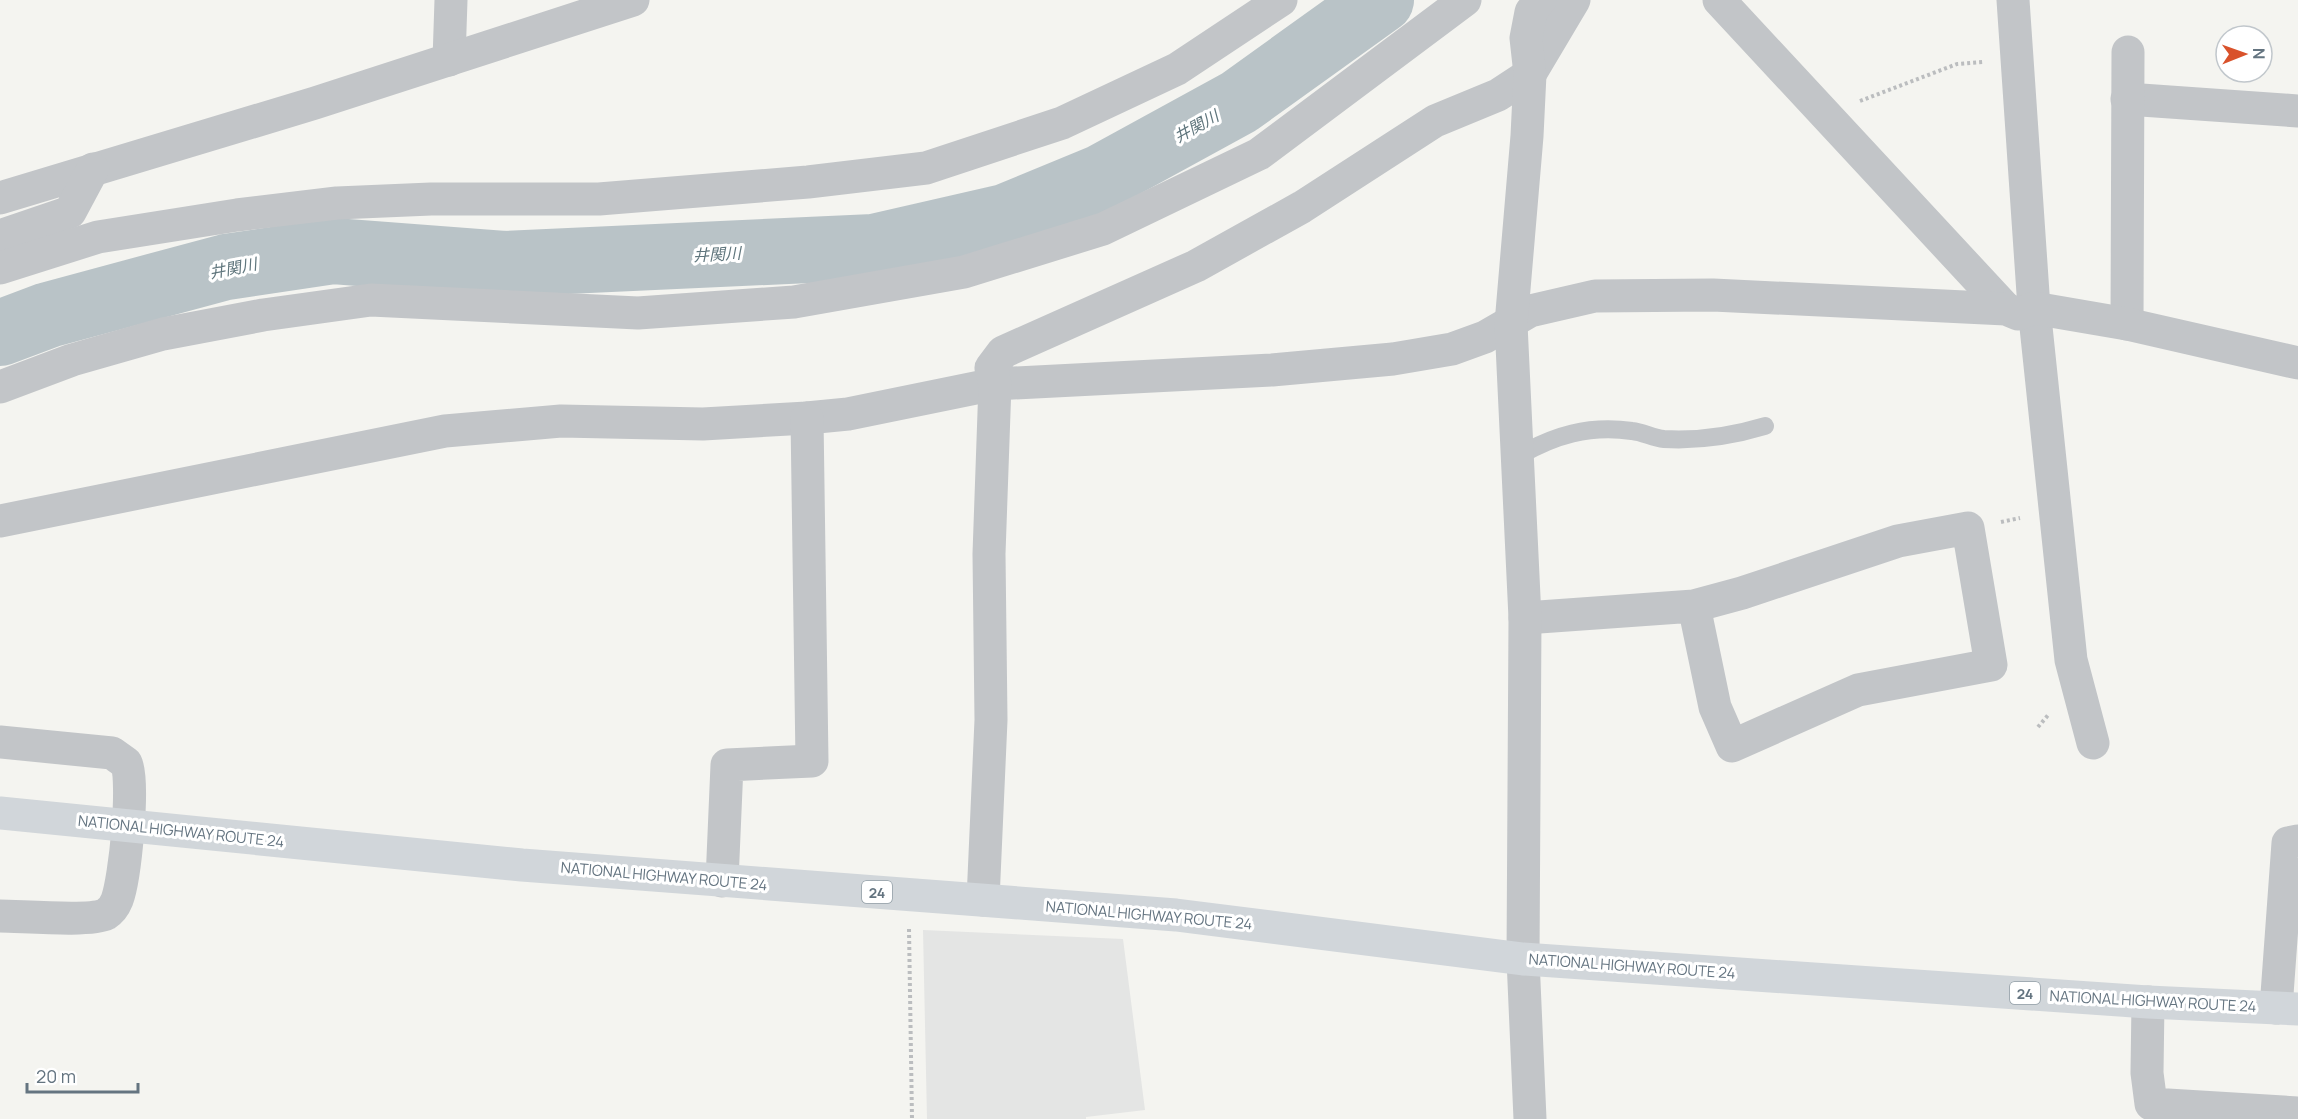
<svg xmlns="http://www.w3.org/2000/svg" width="2298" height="1119" viewBox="0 0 2298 1119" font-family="Manrope,'Noto Sans JP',sans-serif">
	<rect width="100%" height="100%" fill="#f4f4f0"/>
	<path fill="#e4e5e4" d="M923,930L1123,939L1145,1110L1086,1117V1119H927Z"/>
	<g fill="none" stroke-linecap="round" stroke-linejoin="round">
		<path stroke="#b9c3c7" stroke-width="66" d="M0,333L48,315L226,267L333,251L504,264L874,247L1005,217L1102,177L1239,102L1381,0"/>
		<g stroke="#bbbdbf" stroke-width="4" stroke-dasharray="3 3" stroke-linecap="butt">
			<path d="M1860,101L1957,64L1983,62"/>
			<path d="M2001,522L2020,518"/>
			<path d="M2038,727L2049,714"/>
			<path d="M909,929L912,1119"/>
		</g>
		<path stroke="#c2c5c8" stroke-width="18" d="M1517,457C1554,435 1589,425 1632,431C1643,432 1653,438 1664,439C1699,441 1732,436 1765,426"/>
		<g stroke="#c2c5c8" stroke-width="33">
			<path d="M1719,0L2006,309"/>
			<path d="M2013,0L2034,308L2071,660L2093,743"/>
			<path d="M449,60L451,0"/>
			<path d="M2127,99L2298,111"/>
			<path d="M0,198L315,103L633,0"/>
			<path d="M0,236L70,212L93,169"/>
			<path d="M0,268L98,237L237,215L337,203L431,199H599L808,182L926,168L1062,123L1177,69L1281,0"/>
			<path d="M2127,324L2128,52"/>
			<path d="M0,387L72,360L163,334L263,315L371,300L638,313L794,302L964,272L1103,229L1259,154L1465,0"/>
			<path d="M0,521L445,431L561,421L703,424L807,418L848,414L995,384L1272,370L1393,359L1452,349L1485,337L1530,311L1595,296L1713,295L2006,309L2018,314L2034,308L2127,324L2298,363"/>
			<path d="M1525,618L1694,606L1742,593L1898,541L1968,528L1991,665L1858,690L1732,746L1715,707L1694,606"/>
			<path d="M0,742L112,753L126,763C135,780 125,879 117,900C115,905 111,911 106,914C91,922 21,916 0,916"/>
			<path d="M722,881L727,765L812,761L807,418"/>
			<path d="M983,900L991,720L989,554L995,384L991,368L1003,352L1196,266L1302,207L1435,121L1498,95L1530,74L1574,0"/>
			<path d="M2148,1002L2147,1073L2151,1104L2298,1113"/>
			<path d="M2276,1008L2288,843L2298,841"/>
			<path d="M1530,1119L1523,959L1525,618L1511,324L1527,136L1530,74L1526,38L1531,12L1540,0"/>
		</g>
		<path stroke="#d1d6da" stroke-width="33" d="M0,813L522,865L1176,915L1523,959L2148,1002L2298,1009"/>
	</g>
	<g text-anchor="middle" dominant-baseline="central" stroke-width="6" stroke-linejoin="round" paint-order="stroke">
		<g fill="#fff" stroke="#929ea6" stroke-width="1.5">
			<rect x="862" y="881" width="30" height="22" rx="4.5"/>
			<rect x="2010" y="982" width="30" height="22" rx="4.5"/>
		</g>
		<g font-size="14" font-weight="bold" fill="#647480">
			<text x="877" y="892">24</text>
			<text x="2025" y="993">24</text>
		</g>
		<g font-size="15" fill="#647480" stroke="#fff">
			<text transform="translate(181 831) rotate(6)">NATIONAL HIGHWAY ROUTE 24</text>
			<text transform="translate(664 876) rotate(5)">NATIONAL HIGHWAY ROUTE 24</text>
			<text transform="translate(1149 915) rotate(5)">NATIONAL HIGHWAY ROUTE 24</text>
			<text transform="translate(1632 966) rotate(4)">NATIONAL HIGHWAY ROUTE 24</text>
			<text transform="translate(2153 1001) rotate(3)">NATIONAL HIGHWAY ROUTE 24</text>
		</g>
		<g font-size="16" font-style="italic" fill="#60767d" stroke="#fff">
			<text transform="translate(1196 126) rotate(-29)">井関川</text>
			<text transform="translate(717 254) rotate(-3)">井関川</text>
			<text transform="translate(233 268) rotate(-11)">井関川</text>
		</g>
	</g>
	<g transform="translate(2244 54) rotate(89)"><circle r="28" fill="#ffffff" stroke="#c1c7cc" stroke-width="1.5"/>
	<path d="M0-4.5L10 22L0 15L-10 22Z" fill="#d9522b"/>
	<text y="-9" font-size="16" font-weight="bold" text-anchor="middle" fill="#647480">N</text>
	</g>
	<path d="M27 1083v9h111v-9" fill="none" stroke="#647480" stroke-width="3"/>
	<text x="36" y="1083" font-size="18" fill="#647480" stroke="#ffffff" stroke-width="4.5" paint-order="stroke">20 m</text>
</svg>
